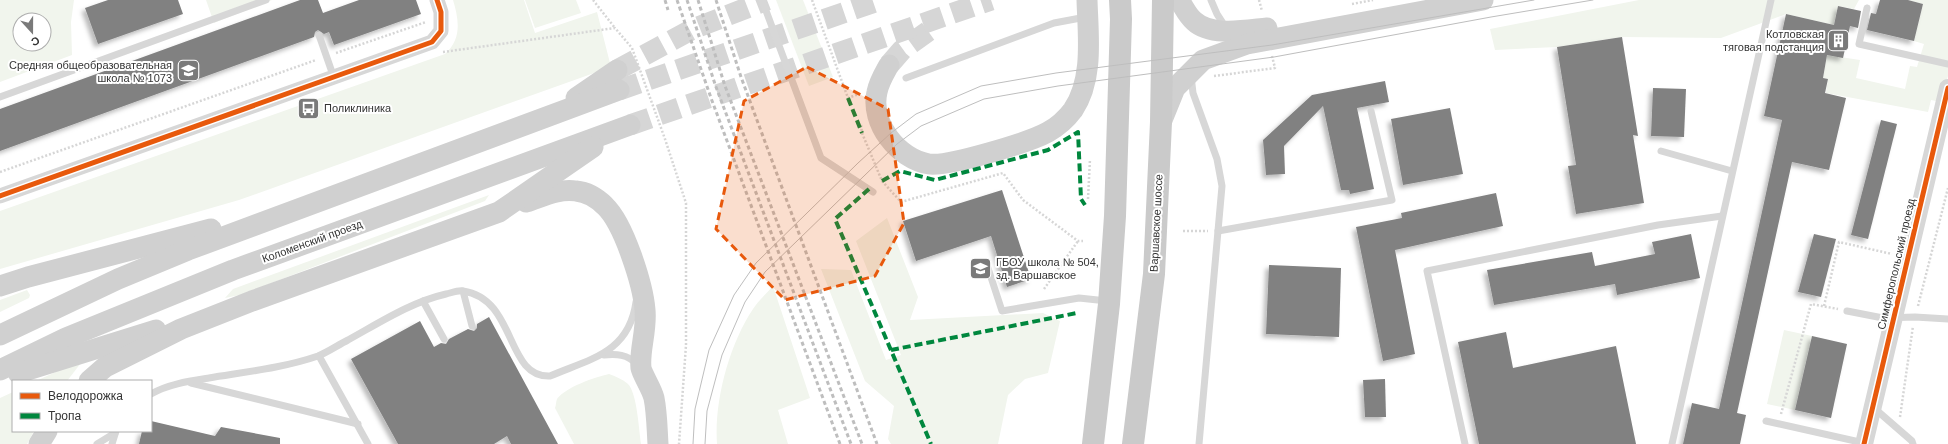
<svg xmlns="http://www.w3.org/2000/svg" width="1948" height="444" viewBox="0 0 1948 444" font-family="Helvetica,sans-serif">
	<defs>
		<filter id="shadow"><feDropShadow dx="-3.5" dy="3.5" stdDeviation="2" flood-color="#0004"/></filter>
	</defs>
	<rect width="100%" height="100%" fill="#fff"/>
	<g fill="#f1f5ed" fill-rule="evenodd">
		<path d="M0,0H74L71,22L72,55L0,82ZM20,20H44V44H20Z"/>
		<path d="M206,0H272L214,23Z"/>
		<path d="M453,0H524L535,33L597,12L611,67L239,200L0,269V211L445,54C462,39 459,20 453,0Z"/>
		<path d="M525,0H576L581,13L535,28Z"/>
		<path d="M776,0H803L833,77L809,86Z"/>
		<path d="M1639,0H1859L1854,9L1838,6L1834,25L1786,14L1721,38L1622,37L1557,47L1495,50L1490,29Z"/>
		<path d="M1908,0H1948V76L1941,102L1931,100L1928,112L1826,93L1828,79L1823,78L1827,55L1860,60L1856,78L1905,89L1910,66L1917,67L1924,44L1914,41L1923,4Z"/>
		<path d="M489,195L485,201L240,295L225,298L233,289Z"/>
		<path d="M887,218L918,297L910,320L1043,313L1060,321L1048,373L1025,379L1008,395L998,444H891L888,439L894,406L865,381L821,269L851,270L886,360L901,355L856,241Z"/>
		<path d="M773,286L810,398L778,410L788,444H717C714,401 729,345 753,309C758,301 767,293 773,286Z"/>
		<path d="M27,290L30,295L29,298L0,312V300Z"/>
		<path d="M1784,330L1812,336L1795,410L1767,404Z"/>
		<path d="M84,359L67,381H36Z"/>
		<path d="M609,374C615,376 622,379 628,384C637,393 639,430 641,444H574L555,408C556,406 556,401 557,399C566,387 595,377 609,374Z"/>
		<path d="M13,392V431H34L27,444H0V398Z"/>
	</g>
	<g fill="#818181" filter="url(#shadow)">
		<path d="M108,0H178L183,14L98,44L85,8Z"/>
		<path d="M300,0H318L323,13L359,0H416L421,14L334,45L329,32L324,34L318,30L315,32L314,37L0,151V109Z"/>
		<path d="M1880,0H1908L1923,4L1914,41L1867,30L1871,13L1876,14Z"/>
		<path d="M1838,6L1861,11L1858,28L1850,26L1843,58L1827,55L1823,78L1828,79L1825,93L1846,98L1829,170L1792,162L1737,413L1746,415L1740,444H1683L1692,403L1719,409L1782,120L1764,116L1786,14L1834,25Z"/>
		<path d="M1622,37L1638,136L1633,135L1644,203L1576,214L1568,166L1576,165L1557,47Z"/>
		<path d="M1385,81L1389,102L1357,108L1374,189L1350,194L1349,190H1341L1323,106L1284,146L1285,174L1266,175L1263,140L1312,95Z"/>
		<path d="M1653,88L1686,89L1684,137L1651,136Z"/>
		<path d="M1450,108L1463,174L1403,185L1391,119Z"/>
		<path d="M1881,120L1897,124L1868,239L1851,235Z"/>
		<path d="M1002,190L1031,279L1007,287L991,236L916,261L903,221Z"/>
		<path d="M1496,193L1503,226L1395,250L1415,354L1383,361L1356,227L1402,218L1401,213Z"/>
		<path d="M1691,234L1700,278L1617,295L1615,284L1494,305L1487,270L1592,252L1595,266L1655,254L1652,242Z"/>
		<path d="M1814,234L1836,239L1821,297L1798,292Z"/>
		<path d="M1269,265L1341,268L1339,337L1266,334Z"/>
		<path d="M489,317L558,444H511L507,436L494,444H398L351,359L420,321L434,347L441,343L446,344L449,339L468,329L474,331L477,328V324Z"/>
		<path d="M1506,332L1513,368L1616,346L1636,444H1479L1458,342Z"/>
		<path d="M1812,336L1847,344L1831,418L1795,410Z"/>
		<path d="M1385,379L1386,417H1365L1363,380Z"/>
		<path d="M151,421L215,436L221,427L280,438V444H139L142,431H151Z"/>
	</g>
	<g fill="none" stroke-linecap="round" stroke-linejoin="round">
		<g stroke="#d6d6d6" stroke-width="21" stroke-dasharray="21 10" stroke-linecap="butt">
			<path d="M889,65L902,50L934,27"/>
			<path d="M617,70L693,29L767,0"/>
			<path d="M619,90L881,0"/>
			<path d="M630,125L991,0"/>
		</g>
		<g stroke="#d6d6d6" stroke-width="2.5" stroke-dasharray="2 2" stroke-linecap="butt">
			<path d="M593,0L615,28"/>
			<path d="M812,0L848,98L859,94"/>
			<path d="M1259,0L1262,11"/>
			<path d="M1352,4L1373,0"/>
			<path d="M443,52L615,28L632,48L665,139L686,203V345L679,444"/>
			<path d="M336,53L426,22"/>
			<path d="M1214,76L1275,68L1272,56"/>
			<path d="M861,125L862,133L882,181L901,202L1003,173L1023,200L1078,241H1083"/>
			<path d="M0,172L316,60"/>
			<path d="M1088,199L1090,159"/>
			<path d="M1183,231H1208"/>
			<path d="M1044,289L1078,241"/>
			<path d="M1824,306L1839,242L1892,254"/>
			<path d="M1918,306L1948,188"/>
			<path d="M1781,414L1811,304L1838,309"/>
			<path d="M1900,417L1913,326"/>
		</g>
		<g stroke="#d7d7d7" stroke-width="7">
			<path d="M762,0L821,158L873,192"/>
			<path d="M1211,0L1217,14L1226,28"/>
			<path d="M1867,8L1859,44L1948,64"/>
			<path d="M319,35L334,78"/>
			<path d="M1191,76L1193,93L1217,159L1222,186L1199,444"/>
			<path d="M906,78L1054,23L1086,17"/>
			<path d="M0,97L266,0"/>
			<path d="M1661,151L1732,171"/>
			<path d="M1218,231L1392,200L1371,111"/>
			<path d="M987,265L1002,311L1079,298L1107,301"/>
			<path d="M463,291L472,326"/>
			<path d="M423,301L444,339"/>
			<path d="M1847,311L1883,318L1915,317L1948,319"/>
			<path d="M604,355C616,354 628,354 636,364"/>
			<path d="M319,356L368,444"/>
			<path d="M191,383L358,424"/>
			<path d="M151,394C168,384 190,381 209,378C245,372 283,368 318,356C328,352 338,345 348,340C379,323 411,302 446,294C451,293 458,290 463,291C517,299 505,378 550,376C590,359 629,353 636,302"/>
			<path d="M1874,408L1912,441L1913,444"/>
			<path d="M1766,421L1864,443"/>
			<path d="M97,444L115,433"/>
			<path d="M112,444L116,431"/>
			<path d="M1465,444L1427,271L1658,225L1722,216"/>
			<path d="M1672,444L1771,0"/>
		</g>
		<path stroke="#d7d7d7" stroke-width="15" d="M0,196L432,42L441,31V12L437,0"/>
		<path stroke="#d7d7d7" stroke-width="18" d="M1864,444L1948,88"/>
		<g stroke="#d0d0d0" stroke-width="21">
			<path d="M1179,0C1184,7 1187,15 1194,21C1211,37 1246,30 1267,28"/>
			<path d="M889,65C884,74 879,82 877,92C870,123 898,159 929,164C948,167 1030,142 1048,132C1057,127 1067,118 1073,110C1094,79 1088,35 1087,0"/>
			<path d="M576,98L617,70"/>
			<path d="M1162,120L1175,88L1203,60L1247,44L1483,0"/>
			<path d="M526,202C542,197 559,188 576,191C587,192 597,198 605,206C624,224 643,285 645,310C647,331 639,350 641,368C642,374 652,389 654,398C657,413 657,429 658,444"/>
			<path d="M0,286L28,277L211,229"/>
			<path d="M0,335L118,279L188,250L619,90"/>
			<path d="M0,370L66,338L233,270L630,125"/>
			<path d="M18,373L156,330"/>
			<path d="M89,381L105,367L181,329L252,301L499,212L593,147"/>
			<path d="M39,444L47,431"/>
		</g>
		<g stroke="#cacaca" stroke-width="22">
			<path d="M1093,444L1109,304L1115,216L1121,19L1120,0"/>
			<path d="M1133,444L1154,274L1161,122L1163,0"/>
		</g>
		<g stroke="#bebebe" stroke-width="1">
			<path d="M693,444L695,409L709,350L734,295L756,263L858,163L891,133L916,114L981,86L1056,73L1272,45L1534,0"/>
			<path d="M705,444L707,411L722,355L745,302L765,272L897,144L921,126L984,99L1058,86L1274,57L1491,17L1593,0"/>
		</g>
		<g stroke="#bebebe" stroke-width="3" stroke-dasharray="4 3" stroke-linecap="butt">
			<path d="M665,0L668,10"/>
			<path d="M677,0L711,98L840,444"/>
			<path d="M687,0L716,87L851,444"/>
			<path d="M698,0L725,86L862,444"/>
			<path d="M716,0L741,77L877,444"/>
		</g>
		<g stroke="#00873e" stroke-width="4" stroke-dasharray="8 4" stroke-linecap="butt">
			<path d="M848,98L862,133"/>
			<path d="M882,181L900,171L935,180L1048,150L1078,132L1081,199L1085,205"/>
			<path d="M869,189L835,219L931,444"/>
			<path d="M891,350L1077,313"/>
		</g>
		<defs>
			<g id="cycleway">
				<path d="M0,196L432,42L441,31V12L437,0"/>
				<path d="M1864,444L1948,88"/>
			</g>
		</defs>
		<use href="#cycleway" stroke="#fff" stroke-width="8"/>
		<use href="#cycleway" stroke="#e8590c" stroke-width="5"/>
	</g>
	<path fill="#e8590c" fill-opacity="0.2" stroke="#e8590c" stroke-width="3" stroke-dasharray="8 5" stroke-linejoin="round" d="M807,67L888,109L904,223L875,276L785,300L716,229L744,101Z"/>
	<defs>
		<symbol id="building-square" viewBox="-11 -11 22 22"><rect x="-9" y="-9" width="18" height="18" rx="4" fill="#7a7a7a" stroke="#fff"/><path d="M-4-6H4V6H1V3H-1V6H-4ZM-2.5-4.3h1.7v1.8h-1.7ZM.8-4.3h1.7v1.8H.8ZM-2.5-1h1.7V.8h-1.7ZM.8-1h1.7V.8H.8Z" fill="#fff"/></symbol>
		<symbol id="school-square" viewBox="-11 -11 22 22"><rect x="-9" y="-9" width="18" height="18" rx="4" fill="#7a7a7a" stroke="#fff"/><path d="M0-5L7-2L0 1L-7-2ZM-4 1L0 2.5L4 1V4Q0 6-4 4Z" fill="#fff"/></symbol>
		<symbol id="bus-square" viewBox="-11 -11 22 22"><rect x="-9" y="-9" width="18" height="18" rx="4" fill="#7a7a7a" stroke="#fff"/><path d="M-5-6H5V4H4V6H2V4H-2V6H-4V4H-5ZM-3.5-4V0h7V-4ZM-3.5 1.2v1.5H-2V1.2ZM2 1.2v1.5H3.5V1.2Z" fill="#fff"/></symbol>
	</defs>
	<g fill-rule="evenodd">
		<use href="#building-square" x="1826" y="28" width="25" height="25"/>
		<use href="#school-square" x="176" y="58" width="25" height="25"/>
		<use href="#bus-square" x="296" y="96" width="25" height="25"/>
		<use href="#school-square" x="968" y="256" width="25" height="25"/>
	</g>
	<g text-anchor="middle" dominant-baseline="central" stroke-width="4" stroke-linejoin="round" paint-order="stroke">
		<g font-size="11" fill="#333" stroke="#fff" text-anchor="end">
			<text x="1824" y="34">Котловская<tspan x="1824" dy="13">тяговая подстанция</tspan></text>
			<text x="172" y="65">Средняя общеобразовательная<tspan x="172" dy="13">школа № 1073</tspan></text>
			<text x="324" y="108" text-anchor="start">Поликлиника</text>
			<text x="996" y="262" text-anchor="start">ГБОУ школа № 504,<tspan x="996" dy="13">зд. Варшавское</tspan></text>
		</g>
		<g font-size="11" fill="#333" stroke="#fff">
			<text transform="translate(1156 223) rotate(-87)">Варшавское шоссе</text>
			<text transform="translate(312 241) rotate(-20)">Коломенский проезд</text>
			<text transform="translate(1896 264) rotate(-77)">Симферопольский проезд</text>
		</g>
	</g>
	<rect x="12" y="380" width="140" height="52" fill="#ffffff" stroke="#adadad"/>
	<rect x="20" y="393" width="20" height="6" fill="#e8590c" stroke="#adadad"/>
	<text x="48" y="400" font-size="12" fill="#333333">Велодорожка</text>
	<rect x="20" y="413" width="20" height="6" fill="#00873e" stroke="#adadad"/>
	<text x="48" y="420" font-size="12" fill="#333333">Тропа</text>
	<g transform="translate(32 32) rotate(159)"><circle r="19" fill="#ffffff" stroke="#adadad"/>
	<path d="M0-3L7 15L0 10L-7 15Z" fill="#7a7a7a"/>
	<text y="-6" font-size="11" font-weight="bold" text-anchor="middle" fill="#333333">С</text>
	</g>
</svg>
